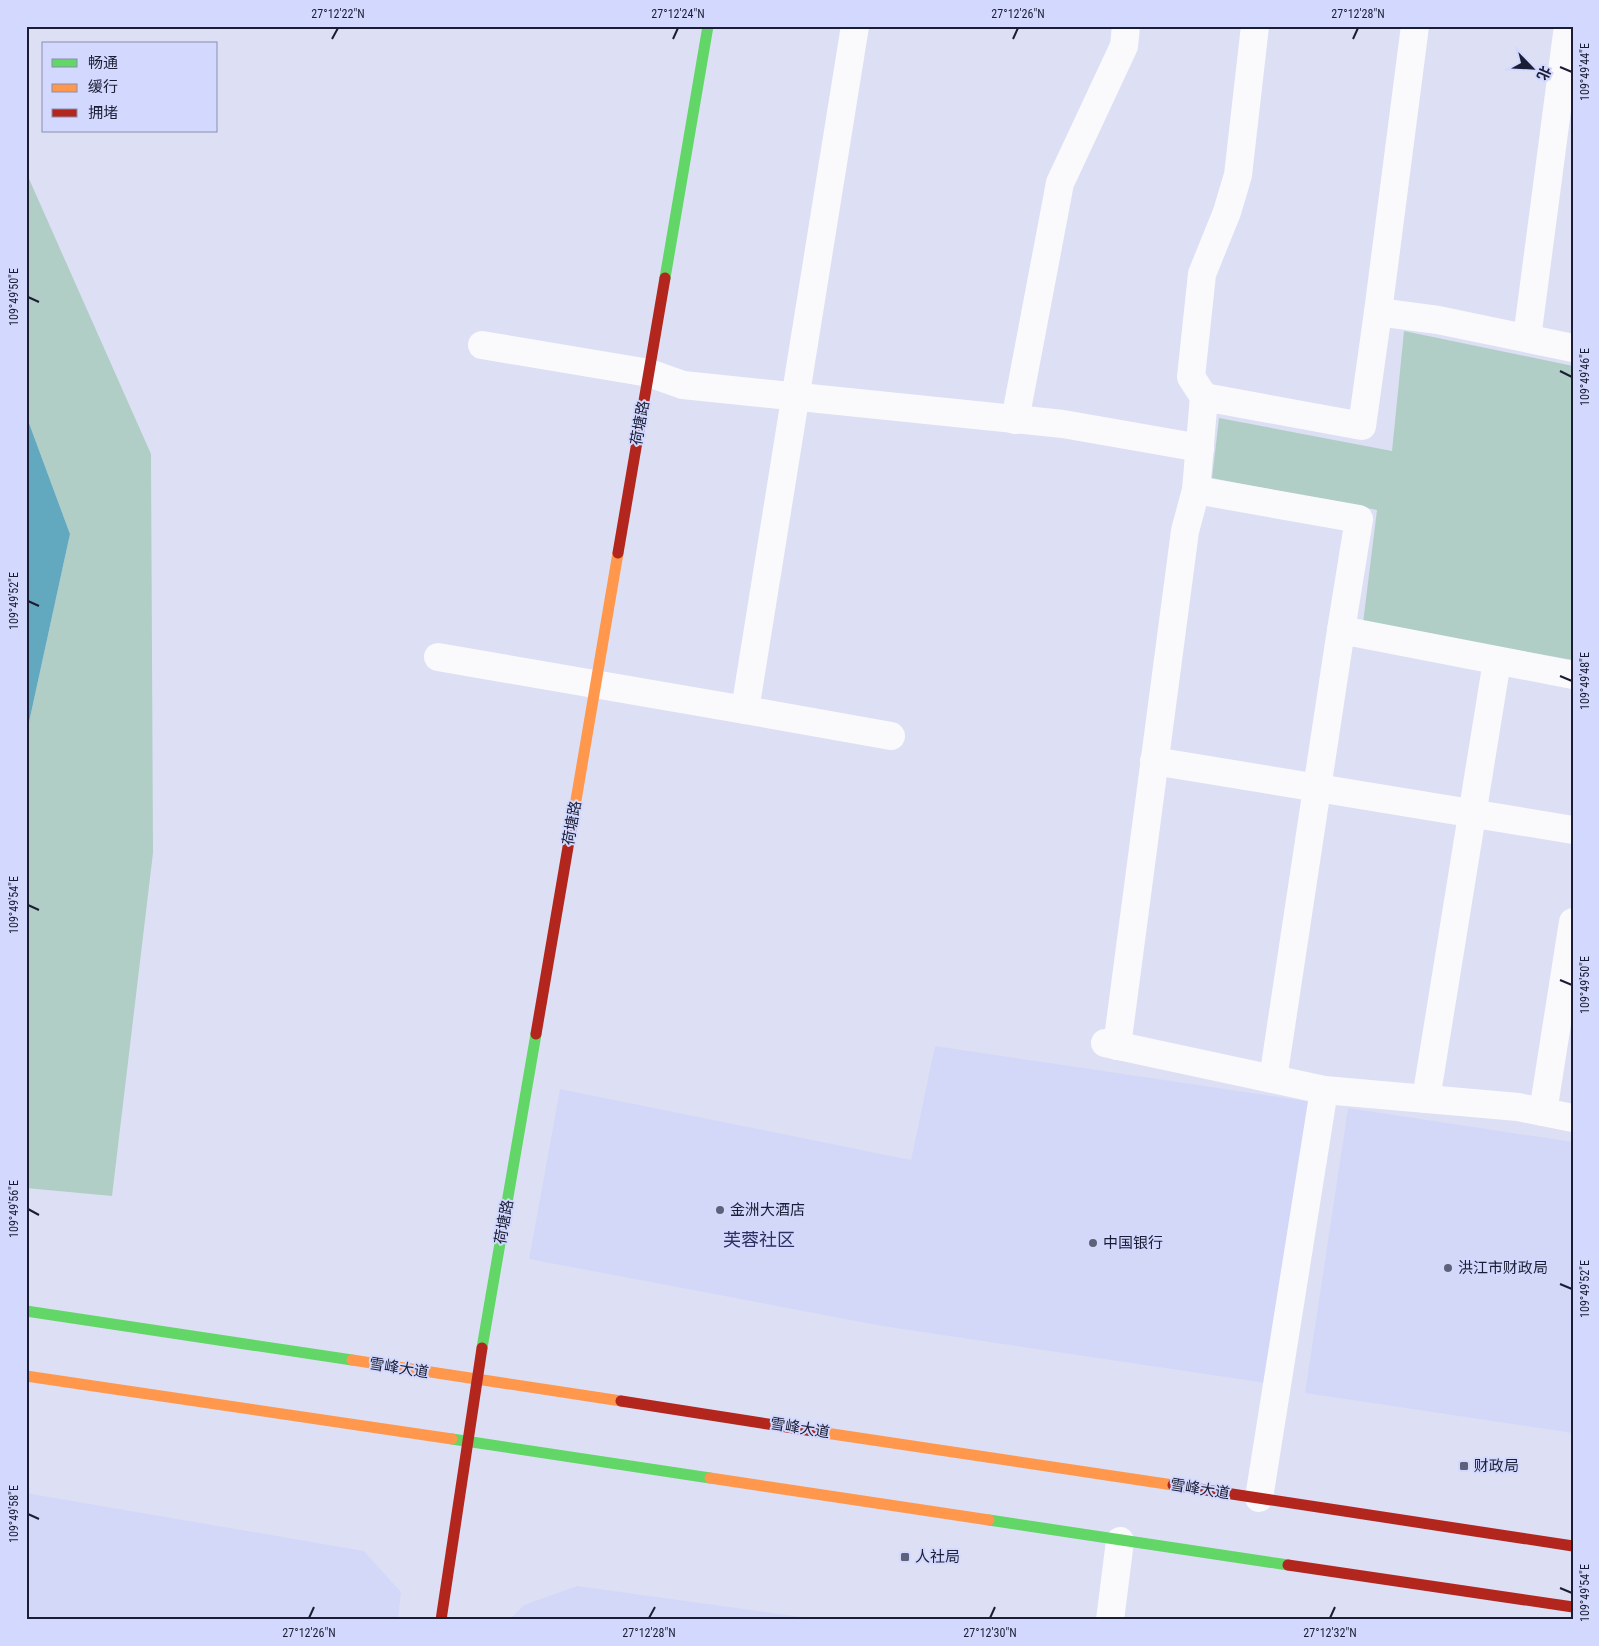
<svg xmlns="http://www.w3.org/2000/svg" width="1599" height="1646" viewBox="0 0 1599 1646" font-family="'Roboto Condensed','Noto Sans SC',sans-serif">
	<rect width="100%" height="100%" fill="#dde0f4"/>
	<g fill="#d4d8f8">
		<path d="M935,1046L1312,1102L1266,1383L882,1326L529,1259L560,1089L911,1160Z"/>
		<path d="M1348,1108L1573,1142V1433L1305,1393Z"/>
		<path d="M26,1493L364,1551L401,1592L398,1620H26Z"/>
		<path d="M577,1586L823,1620H509L524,1605Z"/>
	</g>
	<g fill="#b1cec6">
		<path d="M26,172L151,454L153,853L112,1196L26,1188V736L70,534L26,415Z"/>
		<path d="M1404,331L1573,366V660L1363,623L1377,510L1212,478L1219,418L1392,451Z"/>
	</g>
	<path fill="#62a9c0" d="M26,415L70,534L26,736Z"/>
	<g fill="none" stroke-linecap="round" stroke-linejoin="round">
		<g stroke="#fafafd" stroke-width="28">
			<path d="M1378,312L1415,26"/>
			<path d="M1527,338L1568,26"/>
			<path d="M482,345L649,373L683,385L1063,424L1200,448"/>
			<path d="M1573,348L1438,320L1378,312L1362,426L1204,397L1196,490L1359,519L1341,630L1573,675"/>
			<path d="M1204,397L1191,377L1202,274L1227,212L1238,175L1255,26"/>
			<path d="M1015,420L1060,183L1124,46L1126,26"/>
			<path d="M438,657L745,710L855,26"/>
			<path d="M745,710L891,736"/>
			<path d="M1154,761L1573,830"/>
			<path d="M1105,1043L1324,1090L1518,1107L1573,1118"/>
			<path d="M1117,1046L1185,531L1196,490"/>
			<path d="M1273,1079L1341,630"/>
			<path d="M1426,1099L1497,661"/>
			<path d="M1543,1112L1573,922"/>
			<path d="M1259,1498L1324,1090"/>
			<path d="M1110,1620L1120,1541"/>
		</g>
		<g stroke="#63d668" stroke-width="11">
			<path d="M665,278L708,26"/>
			<path d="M26,1311L352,1360"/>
			<path d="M482,1348L536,1034"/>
			<path d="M452,1439L710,1478"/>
			<path d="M989,1520L1288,1565"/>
		</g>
		<g stroke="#ff974d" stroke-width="11">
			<path d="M574,812L618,553"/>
			<path d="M352,1360L621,1401"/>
			<path d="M26,1376L452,1439"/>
			<path d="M819,1432L1173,1485"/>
			<path d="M710,1478L989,1520"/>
		</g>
		<g stroke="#b3261e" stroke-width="11">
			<path d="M618,553L665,278"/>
			<path d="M536,1034L574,812"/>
			<path d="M621,1401L819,1432"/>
			<path d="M1173,1485L1573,1546"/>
			<path d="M1288,1565L1573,1607"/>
			<path d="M441,1620L482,1348"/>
		</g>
	</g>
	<path fill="none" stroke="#1a1d33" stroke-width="2" d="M332,39L338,28M673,39L678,28M1013,39L1018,28M1353,39L1358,28M1560,67L1572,72M28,297L39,302M1560,371L1572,377M28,601L39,606M1560,676L1572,681M28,905L39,910M1560,980L1572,985M28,1209L39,1215M1560,1284L1572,1289M28,1514L39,1519M1560,1588L1572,1593M309,1618L314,1607M649,1618L655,1607M990,1618L995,1607M1330,1618L1335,1607"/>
	<g fill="#5e6177" stroke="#d3d9fe" stroke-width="2">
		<circle cx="720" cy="1210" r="5"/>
		<circle cx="1093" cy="1243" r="5"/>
		<circle cx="1448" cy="1268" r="5"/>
		<rect x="1459" y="1461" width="10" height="10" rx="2.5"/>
		<rect x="900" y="1552" width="10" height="10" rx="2.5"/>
	</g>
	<g text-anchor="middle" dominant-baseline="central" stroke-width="4" stroke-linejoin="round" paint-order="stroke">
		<g font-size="15" fill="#1a1d33" stroke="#d3d9fe">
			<text transform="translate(640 423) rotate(-80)">荷塘路</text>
			<text transform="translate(572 823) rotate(-80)">荷塘路</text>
			<text transform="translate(504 1222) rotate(-80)">荷塘路</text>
			<text transform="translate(399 1368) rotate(9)">雪峰大道</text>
			<text transform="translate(800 1428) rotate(9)">雪峰大道</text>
			<text transform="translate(1200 1489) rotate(9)">雪峰大道</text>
		</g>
		<g font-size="15" fill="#1a1d33" stroke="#d3d9fe" text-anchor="start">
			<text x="730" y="1210">金洲大酒店</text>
			<text x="1103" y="1243">中国银行</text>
			<text x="1458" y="1268">洪江市财政局</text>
			<text x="1474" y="1466">财政局</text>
			<text x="915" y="1557">人社局</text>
		</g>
		<g font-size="18" fill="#2e3161" stroke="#d3d9fe">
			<text x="759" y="1239">芙蓉社区</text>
		</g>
	</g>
	<rect width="1599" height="1646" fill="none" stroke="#d3d9fe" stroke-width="55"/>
	<rect x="42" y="42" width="175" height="90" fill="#d3d9fe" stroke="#898ead"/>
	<rect x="52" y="59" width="25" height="8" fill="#63d668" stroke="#898ead"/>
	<text x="88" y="68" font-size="15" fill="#1a1d33">畅通</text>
	<rect x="52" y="84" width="25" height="8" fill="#ff974d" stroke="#898ead"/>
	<text x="88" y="92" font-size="15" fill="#1a1d33">缓行</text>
	<rect x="52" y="109" width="25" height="8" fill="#b3261e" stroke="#898ead"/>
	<text x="88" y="118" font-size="15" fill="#1a1d33">拥堵</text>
	<g transform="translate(1532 68) rotate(114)" stroke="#d3d9fe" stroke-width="4" paint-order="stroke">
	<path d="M0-4L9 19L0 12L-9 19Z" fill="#1a1d33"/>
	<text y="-8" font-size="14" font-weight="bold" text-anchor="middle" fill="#1a1d33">北</text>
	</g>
	<rect x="28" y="28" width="1544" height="1590" fill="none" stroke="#1a1d33" stroke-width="2"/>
	<g font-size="12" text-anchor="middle" fill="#1a1d33">
		<text x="338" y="18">27°12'22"N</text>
		<text x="678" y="18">27°12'24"N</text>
		<text x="1018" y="18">27°12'26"N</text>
		<text x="1358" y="18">27°12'28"N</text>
		<text transform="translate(1585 72) rotate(-90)" y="4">109°49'44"E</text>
		<text transform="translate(14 297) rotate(-90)" y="4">109°49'50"E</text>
		<text transform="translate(1585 377) rotate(-90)" y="4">109°49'46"E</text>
		<text transform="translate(14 601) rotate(-90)" y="4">109°49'52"E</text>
		<text transform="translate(1585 681) rotate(-90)" y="4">109°49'48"E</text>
		<text transform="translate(14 905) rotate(-90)" y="4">109°49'54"E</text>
		<text transform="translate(1585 985) rotate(-90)" y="4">109°49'50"E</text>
		<text transform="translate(14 1209) rotate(-90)" y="4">109°49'56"E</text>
		<text transform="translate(1585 1289) rotate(-90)" y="4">109°49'52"E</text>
		<text transform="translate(14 1514) rotate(-90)" y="4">109°49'58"E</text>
		<text transform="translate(1585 1593) rotate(-90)" y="4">109°49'54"E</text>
		<text x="309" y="1637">27°12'26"N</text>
		<text x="649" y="1637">27°12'28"N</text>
		<text x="990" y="1637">27°12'30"N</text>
		<text x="1330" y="1637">27°12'32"N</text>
	</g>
</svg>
